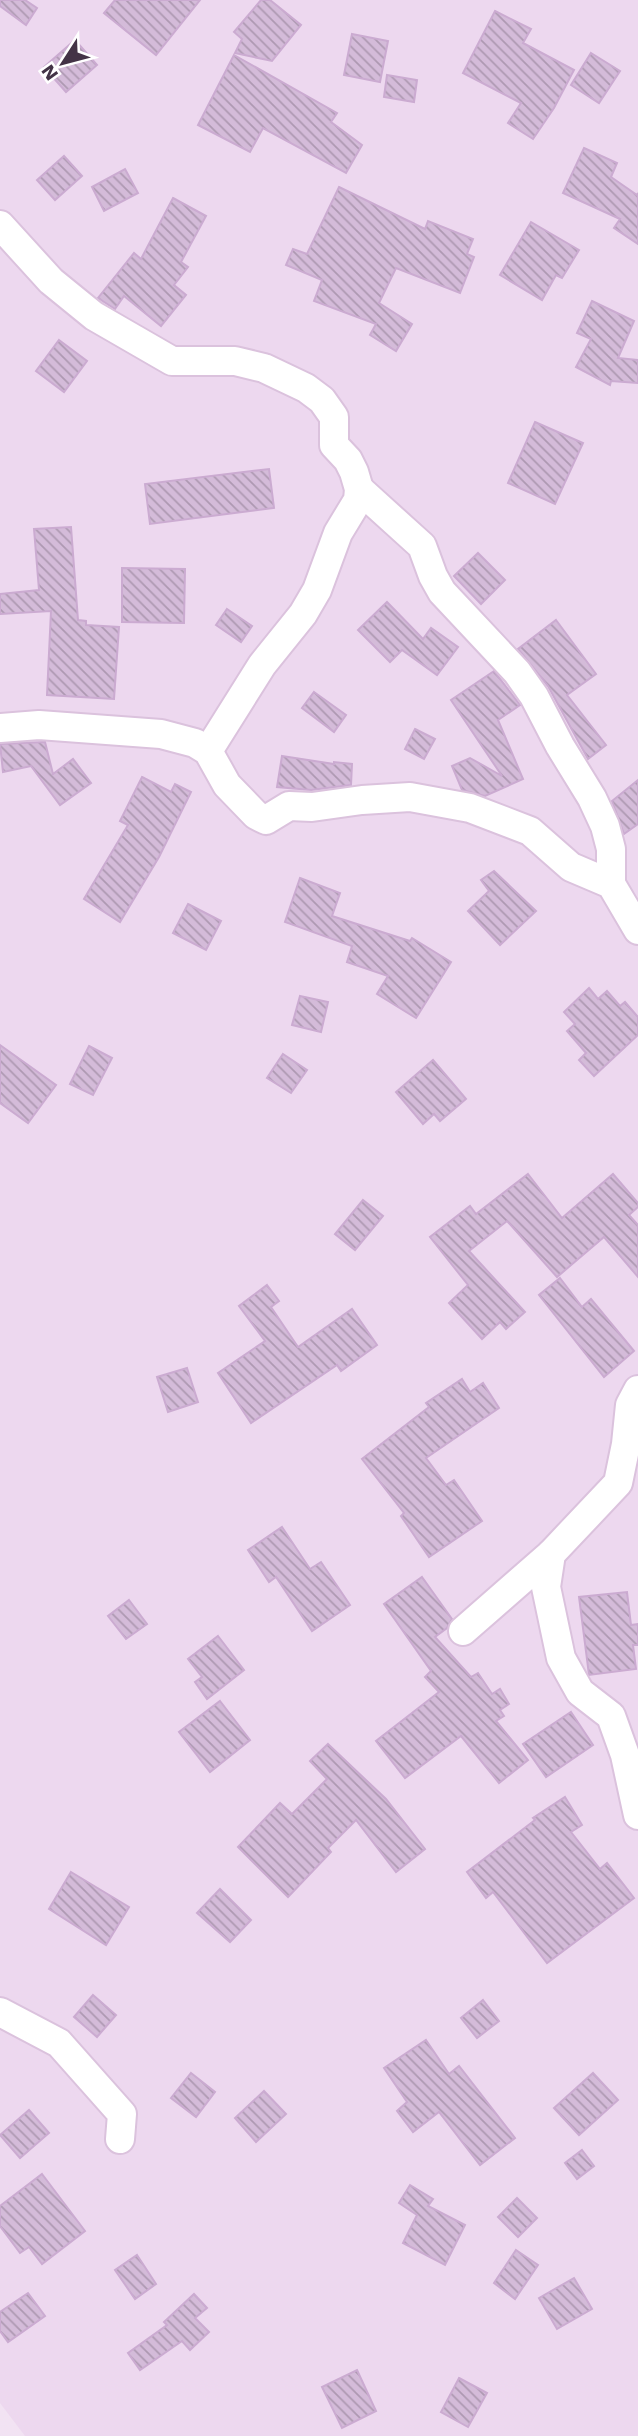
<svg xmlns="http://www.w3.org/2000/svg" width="638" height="2436" viewBox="0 0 638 2436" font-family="'Work Sans',sans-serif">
	<defs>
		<pattern id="building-back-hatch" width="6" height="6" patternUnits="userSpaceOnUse" patternTransform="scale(1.75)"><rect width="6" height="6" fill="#d4bbd9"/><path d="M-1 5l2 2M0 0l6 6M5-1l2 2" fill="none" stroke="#ae99b2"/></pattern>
	</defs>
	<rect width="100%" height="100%" fill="#f2e3f3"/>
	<path fill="#edd8ef" d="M0,0H638V2436H25L0,2403Z"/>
	<g fill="url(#building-back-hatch)" stroke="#cbabd1" stroke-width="2">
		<path d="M0,0H25L37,8L26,25L0,6Z"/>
		<path d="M115,0H200L156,55L104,13Z"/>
		<path d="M261,0H270L301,25L272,61L235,53L242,39L234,32Z"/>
		<path d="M495,11L531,29L523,43L574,70L554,108L533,139L508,123L521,103L463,73Z"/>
		<path d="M352,34L388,41L380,82L344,75Z"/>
		<path d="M75,40L97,65L66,92L44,67Z"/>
		<path d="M591,53L620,71L599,103L571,85Z"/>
		<path d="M234,55L337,113L331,122L362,145L346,173L263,128L250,152L198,125Z"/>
		<path d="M387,75L417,80L414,102L384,97Z"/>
		<path d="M584,148L617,163L611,177L637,195L638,193V244L614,228L620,219L563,193Z"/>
		<path d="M64,156L82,176L55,200L37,180Z"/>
		<path d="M125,169L138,193L104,211L92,187Z"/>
		<path d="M339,187L425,229L428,221L473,239L467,254L474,257L460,293L396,268L379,303L412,324L396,351L370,335L376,324L314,301L322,280L286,265L293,249L307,254Z"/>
		<path d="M173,198L206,216L181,262L188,267L174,285L186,295L161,326L124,296L115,309L98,298L134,253L141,259Z"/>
		<path d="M531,222L579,250L562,278L556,275L542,300L500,275Z"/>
		<path d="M592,301L634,321L618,358L638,360V383L611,381L610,385L576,367L591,339L577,333Z"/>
		<path d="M59,340L87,361L64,392L36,371Z"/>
		<path d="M535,422L583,443L555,504L508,483Z"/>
		<path d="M269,469L274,508L150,524L145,484Z"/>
		<path d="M71,527L78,620L86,621V625L119,627L114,699L47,695L51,611L0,614V594L39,590L34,529Z"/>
		<path d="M478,553L505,580L481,604L454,576Z"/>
		<path d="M122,568L185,569L184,623L122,622Z"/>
		<path d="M387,602L423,639L431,628L458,647L437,675L402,650L390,662L358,630Z"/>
		<path d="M227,609L252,626L241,642L216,625Z"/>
		<path d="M556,620L596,674L567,695L606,745L588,759L548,686L518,649Z"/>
		<path d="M494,671L520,705L498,720L523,779L485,796L462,790L452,766L470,758L502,776L451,700Z"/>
		<path d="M314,692L346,715L334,732L302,708Z"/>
		<path d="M415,729L435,739L424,759L405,749Z"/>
		<path d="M45,742L53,774L73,759L91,783L60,805L31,766L3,772L0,744Z"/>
		<path d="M282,756L334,764V762L352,764L351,785L311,790L277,787Z"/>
		<path d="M142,777L171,792L175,784L191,792L159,857L120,922L84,899L128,825L120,821Z"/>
		<path d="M638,780V824L624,834L612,801Z"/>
		<path d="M494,871L536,911L500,945L468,911L489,891L481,880Z"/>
		<path d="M300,878L340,893L332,916L410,941L412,938L451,962L416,1018L377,994L388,976L347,962L352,946L285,922Z"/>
		<path d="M188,904L221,921L206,950L173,933Z"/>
		<path d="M589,988L598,999L607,991L620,1006L625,1002L638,1017V1035L594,1076L579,1060L586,1053L567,1031L575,1024L564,1012Z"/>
		<path d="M300,996L328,1002L321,1032L292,1025Z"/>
		<path d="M0,1045L56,1085L28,1123L0,1103Z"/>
		<path d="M89,1046L112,1058L93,1095L70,1084Z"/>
		<path d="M283,1054L307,1070L291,1093L267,1078Z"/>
		<path d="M433,1060L466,1099L440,1121L434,1114L423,1124L396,1092Z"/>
		<path d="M528,1174L562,1218L613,1174L638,1203V1207L629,1215L638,1225V1277L604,1237L557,1277L507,1221L469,1251L525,1312L506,1329L500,1322L482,1339L449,1303L468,1285L430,1237L470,1206L476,1214Z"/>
		<path d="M363,1200L383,1216L355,1250L335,1234Z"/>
		<path d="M560,1278L582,1307L591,1299L634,1351L604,1377L539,1295Z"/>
		<path d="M267,1285L279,1301L271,1307L298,1347L352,1309L377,1345L341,1371L337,1365L251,1423L218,1373L265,1341L239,1306Z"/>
		<path d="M187,1368L198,1402L168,1412L157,1377Z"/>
		<path d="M462,1379L470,1392L483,1383L499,1408L426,1458L446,1485L454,1480L482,1521L429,1557L401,1516L404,1513L362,1459L429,1407L426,1403Z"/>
		<path d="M282,1527L310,1569L321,1562L350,1605L312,1631L276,1577L269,1582L248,1550Z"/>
		<path d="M422,1577L452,1619L447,1628L435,1637L471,1677L478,1673L492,1694L500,1689L509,1704L500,1710L504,1716L496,1721L528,1760L499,1783L461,1736L405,1778L376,1741L439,1692L425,1677L431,1671L384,1604Z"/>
		<path d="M627,1592L631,1625L638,1624V1645H633L636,1669L589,1675L579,1597Z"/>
		<path d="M129,1600L147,1624L126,1639L108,1616Z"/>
		<path d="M218,1636L244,1670L207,1699L195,1682L202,1677L188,1659Z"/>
		<path d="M220,1701L250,1740L210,1772L179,1732Z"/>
		<path d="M571,1712L593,1745L546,1777L523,1744Z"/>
		<path d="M328,1744L386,1799L425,1849L396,1872L356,1820L328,1848L331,1852L288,1897L238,1847L280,1803L292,1814L327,1779L310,1761Z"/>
		<path d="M565,1797L582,1825L571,1832L600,1869L607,1863L634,1898L547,1963L493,1892L486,1898L467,1872L535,1820L533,1818Z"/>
		<path d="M71,1872L129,1907L106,1945L49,1909Z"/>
		<path d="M220,1889L251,1920L230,1942L197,1913Z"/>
		<path d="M93,1995L116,2015L97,2037L74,2017Z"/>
		<path d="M483,2000L499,2021L477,2038L461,2018Z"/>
		<path d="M426,2040L449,2074L459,2066L515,2138L480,2165L439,2112L413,2132L397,2111L407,2102L384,2068Z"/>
		<path d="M191,2073L215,2092L196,2117L171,2098Z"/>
		<path d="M593,2073L618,2100L579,2135L554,2108Z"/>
		<path d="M264,2091L286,2114L256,2142L235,2118Z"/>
		<path d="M29,2110L49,2133L20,2158L0,2135Z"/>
		<path d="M582,2150L594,2166L577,2179L565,2163Z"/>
		<path d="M42,2174L85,2231L42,2264L29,2247L20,2253L0,2226V2206Z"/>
		<path d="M410,2185L433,2199L428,2206L465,2225L445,2265L403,2243L417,2215L399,2203Z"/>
		<path d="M517,2198L537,2218L518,2237L498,2217Z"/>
		<path d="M516,2250L538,2265L515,2299L494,2283Z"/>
		<path d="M137,2255L156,2284L135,2299L115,2270Z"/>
		<path d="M574,2278L592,2309L557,2329L539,2298Z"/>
		<path d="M28,2293L45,2316L8,2342L0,2331V2312Z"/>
		<path d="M194,2294L207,2308L195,2318L209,2332L190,2350L182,2341L140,2370L128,2353L167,2325L164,2322Z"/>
		<path d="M357,2370L376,2411L342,2428L322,2387Z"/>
		<path d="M459,2378L487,2393L468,2427L441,2412Z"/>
	</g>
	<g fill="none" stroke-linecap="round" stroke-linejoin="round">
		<defs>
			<g id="street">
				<path d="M0,225L51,281L94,316L172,361H235L264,368L306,388L322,400L334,417V445L348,460L354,472L359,489L358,500L338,533L317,590L303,614L262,665L208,751"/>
				<path d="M359,489L422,546L433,576L442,592L517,672L534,696L560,746L592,798L605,826L611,849V884"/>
				<path d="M0,728L39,725L161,734L195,743L208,751L227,785L256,815L266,820L289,806L312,807L362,800L410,797L470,808L530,831L571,867L611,884L638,930"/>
				<path d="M638,1390L630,1405L626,1444L618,1483L551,1554L546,1587L561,1658L580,1692L611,1716L625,1755L638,1815"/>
				<path d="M463,1631L551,1554"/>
				<path d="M0,2012L59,2043L122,2114L120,2139"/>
			</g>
		</defs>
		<use href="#street" stroke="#dbc2dd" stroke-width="32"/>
		<use href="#street" stroke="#fff" stroke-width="28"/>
	</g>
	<g transform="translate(63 63) rotate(234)" stroke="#ffffff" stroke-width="5" paint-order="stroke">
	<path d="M0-5L12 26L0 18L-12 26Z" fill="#433346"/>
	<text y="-10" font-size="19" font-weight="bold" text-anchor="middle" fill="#433346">N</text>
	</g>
</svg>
